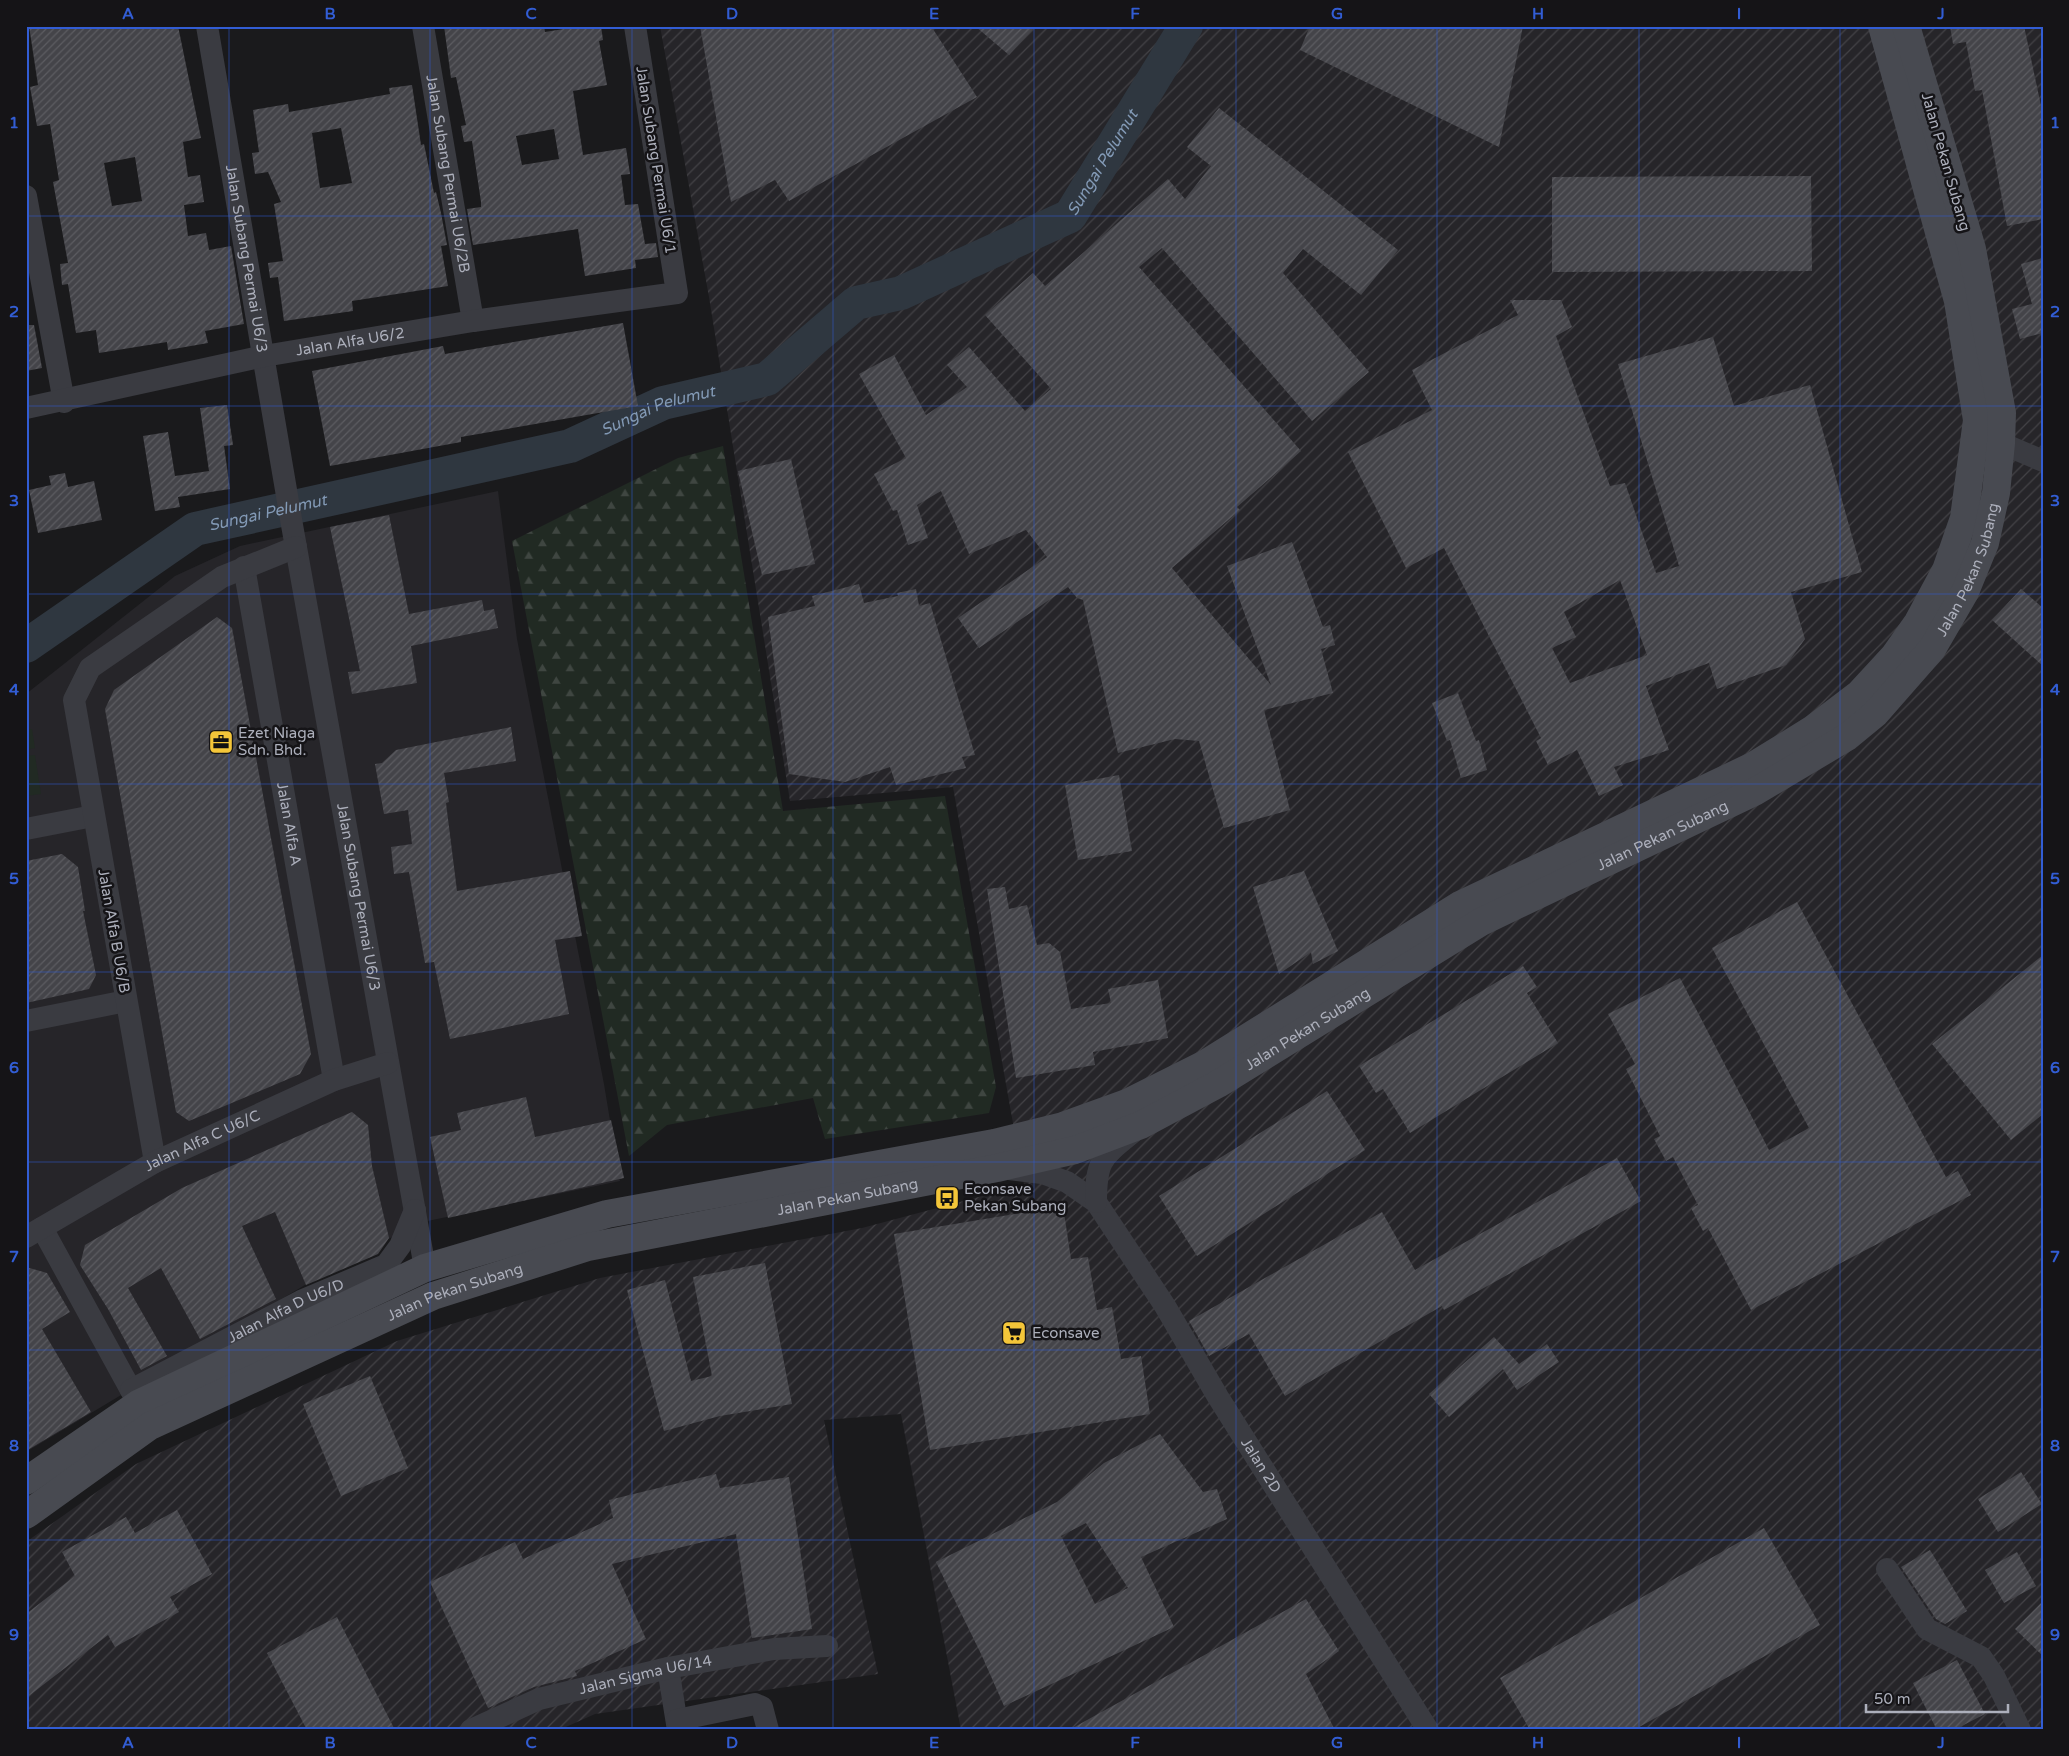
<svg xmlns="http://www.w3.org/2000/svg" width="2069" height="1756" viewBox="0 0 2069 1756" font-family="'Varela Round',sans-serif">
	<defs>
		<pattern id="industrial-furrows" width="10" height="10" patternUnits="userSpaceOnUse" patternTransform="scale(1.25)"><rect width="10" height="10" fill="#262529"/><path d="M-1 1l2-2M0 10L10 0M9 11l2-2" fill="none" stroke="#434246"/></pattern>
		<pattern id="forest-firs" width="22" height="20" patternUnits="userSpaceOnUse" patternTransform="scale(1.25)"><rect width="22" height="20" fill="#212a23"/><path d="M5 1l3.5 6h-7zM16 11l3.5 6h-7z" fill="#3f4641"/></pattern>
		<pattern id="building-hatch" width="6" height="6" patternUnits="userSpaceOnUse" patternTransform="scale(1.25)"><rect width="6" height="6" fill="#444449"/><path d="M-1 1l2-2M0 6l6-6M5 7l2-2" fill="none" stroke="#5c5c61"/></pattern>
	</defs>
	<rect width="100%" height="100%" fill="#1a1a1c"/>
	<path fill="#262529" d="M498,491L517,639L604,1084L620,1181L418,1223L320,1276L26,1452V694L175,576L240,546Z"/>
	<path fill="url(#industrial-furrows)" d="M660,26H2043V1730H961L901,1414L824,1420L878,1674L595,1714L559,1730H26V1542L136,1464L397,1341L600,1278L862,1228L1024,1185L953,787L790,801L709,297Z"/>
	<path fill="url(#forest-firs)" d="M723,446L783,811L945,796L996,1087L989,1113L825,1139L813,1098L667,1125L629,1156L512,541L678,458Z"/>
	<g fill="#212a23">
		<path d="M32,729L35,748L26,750V730Z"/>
		<path d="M35,755L41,794L26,796V756Z"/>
	</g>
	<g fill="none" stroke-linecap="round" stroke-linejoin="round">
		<path stroke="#2f3740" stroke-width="34" id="s1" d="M26,646L195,529L570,446L663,403L767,379L856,303L901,293L1070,216L1186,26"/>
	</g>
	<g fill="url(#building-hatch)" fill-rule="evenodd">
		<path d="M29,26H178L201,138L183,142L188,177L200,175L204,202L184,205L188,236L206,233L209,250L231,246L244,324L205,331L208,343L168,350L167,342L99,353L96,330L76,333L68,284L62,285L60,264L68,263L53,182L59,180L50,124L37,126L30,87L38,85ZM135,157L142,201L112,206L104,163Z"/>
		<path d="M444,26H544L545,32L582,26H601L603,40L599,41L607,85L573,91L583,155L626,148L630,174L621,175L625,205L638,204L645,244L656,243L658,257L635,260L636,268L585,276L578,229L473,245L467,209L481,207V202L472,141L464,142L461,126L466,125L456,77L451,78ZM554,129L559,159L522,165L516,136Z"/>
		<path d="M700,26H931L977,97L789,201L775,180L731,202Z"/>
		<path d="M975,26H1036L1009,55Z"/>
		<path d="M1310,26H1523L1499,147L1300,50Z"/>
		<path d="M1950,26H2024L2043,115V219L2007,226L1982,90L1975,91L1966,42L1953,44Z"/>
		<path d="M412,85L421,145L424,144L434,193L436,192L441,213L447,245L441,246L448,286L352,301L353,311L284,321L278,277L270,278L268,263L283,261L274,204L281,202L268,172L255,174L252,153L259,152L253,110L288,104L289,112L390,94L389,88ZM341,128L352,183L320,188L312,133Z"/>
		<path d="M1219,108L1398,250L1361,295L1303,249L1283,273L1369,372L1312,421L1162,248L1139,267L1301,451L1237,507L1240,510L1172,568L1271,685L1227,566L1292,542L1323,627L1330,625L1335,645L1321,649L1333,693L1264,710L1290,810L1224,828L1199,741L1175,739L1118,753L1083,600L1077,598L1068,587L979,648L958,618L1047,557L1026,530L969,554L941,491L917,505L928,538L908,545L897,510L893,511L874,474L906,458L859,374L894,355L926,415L967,387L947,365L969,347L1025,411L1051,389L985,315L1033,273L1045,286L1168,179L1185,199L1211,166L1187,147Z"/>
		<path d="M1811,176L1812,271L1552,272V177Z"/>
		<path d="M2043,258V333L2020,339L2012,309L2032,304L2021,264Z"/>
		<path d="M1510,300H1561L1572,327L1556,336L1610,486L1625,483L1656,573L1679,566L1618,364L1713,337L1734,406L1810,385L1862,572L1791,592L1805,639L1786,665L1717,689L1709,663L1646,686L1669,750L1614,767L1623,785L1599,796L1577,750L1548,765L1536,741L1541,738L1444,548L1406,568L1348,452L1432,410L1412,370L1518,315ZM1620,580L1647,655L1570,683L1552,648L1576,637L1564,612Z"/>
		<path d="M623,323L638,406L461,437V442L330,466L312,371L443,346L445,354Z"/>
		<path d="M26,325H34L42,368L26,371Z"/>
		<path d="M227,405L233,445L224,446L230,489L178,497L180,507L155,511L143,436L168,432L175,476L209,471L200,408Z"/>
		<path d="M791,459L815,564L762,575L738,471Z"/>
		<path d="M65,473L68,487L94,481L102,520L38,533L29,490L51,485L49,476Z"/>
		<path d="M389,515L409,614L482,600L484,611L494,609L498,628L411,646L417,683L352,694L348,672L360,671L330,527Z"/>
		<path d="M859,584L864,603L898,596L897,593L916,589L919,606L930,603L975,755L962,757L966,768L896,785L890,767L845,782L789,774L768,617L815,606L812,596Z"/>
		<path d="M2021,589L2043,608V666L1992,620Z"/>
		<path d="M217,617L232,628L311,1054L300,1074L189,1121L176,1112L105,709L114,690Z"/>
		<path d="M1458,693L1476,741L1479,740L1487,770L1461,778L1450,740L1447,741L1432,703Z"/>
		<path d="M511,727L516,761L444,773L449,802L446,803L457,891L570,871L582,936L555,940L569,1014L450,1039L434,962L425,963L409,872L394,874L391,847L412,844L408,810L384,814L375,764L382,763L396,750Z"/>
		<path d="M1119,775L1132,851L1078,860L1065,785Z"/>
		<path d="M62,854L78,867L85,911H83L96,975L89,989L26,1003V861Z"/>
		<path d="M1304,871L1338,951L1313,964L1311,952L1279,974L1253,887Z"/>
		<path d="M1005,887L1009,909L1027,905L1037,945L1049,943L1060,952L1071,1009L1111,1003L1108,989L1158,980L1168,1038L1093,1052L1095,1065L1016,1078L987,889Z"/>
		<path d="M1797,902L1946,1177L1958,1171L1971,1195L1751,1310L1708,1228L1703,1231L1691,1208L1698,1205L1673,1157L1666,1161L1654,1139L1660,1136L1626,1069L1635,1064L1608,1014L1680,978L1769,1150L1809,1128L1712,948Z"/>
		<path d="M2043,955V1114L2011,1140L1932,1044Z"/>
		<path d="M1523,966L1537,987L1527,993L1558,1043L1410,1133L1383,1089L1376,1093L1359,1066Z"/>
		<path d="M1327,1091L1365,1150L1197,1256L1159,1196Z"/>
		<path d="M526,1097L535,1137L611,1120L624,1178L448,1218L430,1137L461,1130L457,1113Z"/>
		<path d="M352,1112L368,1125L372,1166L389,1238L378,1254L306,1285L275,1212L242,1226L276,1299L200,1339L161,1268L128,1288L167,1356L141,1370L108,1309L80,1265L85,1245L182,1188Z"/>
		<path d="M1617,1158L1641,1201L1444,1310L1442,1306L1285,1396L1249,1334L1209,1356L1189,1321L1382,1212L1415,1270Z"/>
		<path d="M1063,1206L1071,1259L1088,1257L1097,1310L1112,1307L1121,1359L1141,1356L1150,1414L930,1450L894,1234Z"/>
		<path d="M765,1263L792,1404L720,1416L664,1431L627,1290L665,1280L691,1381L712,1376L693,1277Z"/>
		<path d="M26,1267L47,1273L70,1312L42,1329L91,1412L26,1451Z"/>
		<path d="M1494,1337L1519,1364L1547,1344L1559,1362L1517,1390L1503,1369L1449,1417L1429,1394Z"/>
		<path d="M370,1376L408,1468L341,1496L303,1404Z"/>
		<path d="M1160,1434L1203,1492L1217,1489L1227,1519L1141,1557L1174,1627L1004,1706L982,1656L936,1562L1057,1502L1104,1463ZM1086,1523L1128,1588L1095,1604L1061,1536Z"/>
		<path d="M2021,1472L2042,1504L1998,1532L1978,1499Z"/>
		<path d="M716,1474L720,1488L789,1477L812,1629L752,1638L736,1534L612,1564L646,1639L575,1671L577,1676L534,1687L488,1708L430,1582L515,1542L523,1559L613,1518L609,1500Z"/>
		<path d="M177,1510L212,1574L170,1597L179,1612L115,1647L108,1635L26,1698V1614L75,1576L62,1552L126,1517L135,1533Z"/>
		<path d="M1764,1528L1820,1625L1634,1730H1530L1500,1678Z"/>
		<path d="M1930,1550L1967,1611L1945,1624L1936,1619L1901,1567Z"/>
		<path d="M2017,1552L2036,1586L2004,1603L1985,1570Z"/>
		<path d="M1306,1599L1339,1651L1306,1674L1335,1730H1069Z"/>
		<path d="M2043,1601V1656L2015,1629Z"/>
		<path d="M337,1617L395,1730H307L267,1653Z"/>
		<path d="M1957,1660L1985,1714L1954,1730H1937L1913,1683Z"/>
	</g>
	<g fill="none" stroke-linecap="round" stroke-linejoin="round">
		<g stroke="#3a3b41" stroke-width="22">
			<path id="s2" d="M207,26L292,525L425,1268"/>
			<path id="s3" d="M423,26L473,321"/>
			<path d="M26,196L64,402"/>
			<path id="s4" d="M26,408L264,356L473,321L677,293L635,26"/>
			<path d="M2001,443L2043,461"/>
			<path id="s5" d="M244,567L334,1080"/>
			<path d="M26,829L93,816"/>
			<path d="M26,1021L126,1001"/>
			<path d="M155,1162L74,700L90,668L222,577L296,547"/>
			<path id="s6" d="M1009,1169L1042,1173L1067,1182L1096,1202L1165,1306L1218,1397L1428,1730"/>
			<path d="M1096,1202C1096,1161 1101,1158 1132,1133"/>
			<path d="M42,1228L138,1403"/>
			<path id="s7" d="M26,1237L155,1162L334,1080L388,1063"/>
			<path id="s8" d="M131,1390L301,1301L386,1265L400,1246L415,1210"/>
			<path d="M1887,1569L1927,1629L1981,1657L1994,1676L2020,1730"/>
			<path d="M668,1668L678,1730"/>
			<path d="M677,1720L755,1704L762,1707L768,1730"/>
			<path id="s9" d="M471,1730L539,1699L668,1668L774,1649L827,1646"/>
		</g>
		<g stroke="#484a51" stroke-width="28">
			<path d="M26,1481L138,1404L425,1268L607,1214L994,1143L1063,1126L1127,1103L1205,1064L1460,905L1753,766L1813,729L1859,694L1894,656L1918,622L1946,570L1964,518L1977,420L1958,301L1882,26"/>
			<path id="s10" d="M26,1515L150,1426L433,1296L588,1247L997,1168L1075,1150L1141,1125L1218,1084L1481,922L1756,791L1847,737L1875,714L1932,649L1965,592L1985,543L1996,493L2001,443L2002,413L1972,249L1906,26"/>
		</g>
	</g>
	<path fill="none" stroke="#325dd4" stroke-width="1" stroke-opacity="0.55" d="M229,26V1730M430,26V1730M632,26V1730M833,26V1730M1034,26V1730M1236,26V1730M1437,26V1730M1639,26V1730M1840,26V1730M26,216H2043M26,406H2043M26,594H2043M26,784H2043M26,972H2043M26,1162H2043M26,1350H2043M26,1540H2043"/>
	<defs>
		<symbol id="office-square" viewBox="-11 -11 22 22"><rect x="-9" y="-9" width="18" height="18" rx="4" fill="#f4c639" stroke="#151417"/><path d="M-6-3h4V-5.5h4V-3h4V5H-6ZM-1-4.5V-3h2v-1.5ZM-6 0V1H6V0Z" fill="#111"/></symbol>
		<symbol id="bus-square" viewBox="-11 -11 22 22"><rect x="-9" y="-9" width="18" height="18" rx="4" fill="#f4c639" stroke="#151417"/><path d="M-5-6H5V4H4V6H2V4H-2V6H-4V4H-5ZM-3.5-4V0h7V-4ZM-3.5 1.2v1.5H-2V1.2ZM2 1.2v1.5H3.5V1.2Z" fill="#111"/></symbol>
		<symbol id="supermarket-square" viewBox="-11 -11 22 22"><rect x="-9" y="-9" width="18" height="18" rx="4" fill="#f4c639" stroke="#151417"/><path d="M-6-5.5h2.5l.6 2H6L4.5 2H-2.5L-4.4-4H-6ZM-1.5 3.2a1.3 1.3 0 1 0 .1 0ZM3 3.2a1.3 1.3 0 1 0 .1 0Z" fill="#111"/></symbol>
	</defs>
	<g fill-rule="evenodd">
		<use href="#office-square" x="207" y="728" width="28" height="28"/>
		<use href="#bus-square" x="933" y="1184" width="28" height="28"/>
		<use href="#supermarket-square" x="1000" y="1319" width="28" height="28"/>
	</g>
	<g text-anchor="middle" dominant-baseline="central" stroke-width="5" stroke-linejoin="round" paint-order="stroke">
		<g font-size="15" fill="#acafbb" stroke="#151417">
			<text transform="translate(656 160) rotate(81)">Jalan Subang Permai U6/1</text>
			<text transform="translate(1946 162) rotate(74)">Jalan Pekan Subang</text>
			<text stroke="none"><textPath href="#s3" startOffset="150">Jalan Subang Permai U6/2B</textPath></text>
			<text stroke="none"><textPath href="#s2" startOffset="236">Jalan Subang Permai U6/3</textPath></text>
			<text stroke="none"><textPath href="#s4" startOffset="331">Jalan Alfa U6/2</textPath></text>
			<text stroke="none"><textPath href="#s10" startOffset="2211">Jalan Pekan Subang</textPath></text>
			<text stroke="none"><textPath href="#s5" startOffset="261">Jalan Alfa A</textPath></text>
			<text stroke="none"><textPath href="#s10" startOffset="1791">Jalan Pekan Subang</textPath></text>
			<text stroke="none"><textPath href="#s2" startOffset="884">Jalan Subang Permai U6/3</textPath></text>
			<text transform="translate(114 931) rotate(80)">Jalan Alfa B U6/B</text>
			<text stroke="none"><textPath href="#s10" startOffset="1386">Jalan Pekan Subang</textPath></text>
			<text stroke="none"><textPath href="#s7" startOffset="201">Jalan Alfa C U6/C</textPath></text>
			<text stroke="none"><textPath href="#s10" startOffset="891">Jalan Pekan Subang</textPath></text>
			<text stroke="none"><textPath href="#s10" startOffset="486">Jalan Pekan Subang</textPath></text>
			<text stroke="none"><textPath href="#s8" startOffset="174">Jalan Alfa D U6/D</textPath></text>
			<text stroke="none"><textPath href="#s6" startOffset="406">Jalan 2D</textPath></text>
			<text stroke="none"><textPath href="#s9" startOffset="184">Jalan Sigma U6/14</textPath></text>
		</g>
		<g font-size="15" fill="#acafbb" stroke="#151417" text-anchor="start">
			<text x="238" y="733">Ezet Niaga<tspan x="238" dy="17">Sdn. Bhd.</tspan></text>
			<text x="964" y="1189">Econsave<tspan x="964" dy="17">Pekan Subang</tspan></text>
			<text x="1032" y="1333">Econsave</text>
		</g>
		<g font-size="16" font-style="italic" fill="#839ab6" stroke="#151417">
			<text stroke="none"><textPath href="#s1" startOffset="1210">Sungai Pelumut</textPath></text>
			<text stroke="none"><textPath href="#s1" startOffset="685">Sungai Pelumut</textPath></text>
			<text stroke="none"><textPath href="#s1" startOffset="280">Sungai Pelumut</textPath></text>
		</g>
	</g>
	<rect width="2069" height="1756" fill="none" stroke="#151417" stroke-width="55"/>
	<path d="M1866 1704v8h142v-8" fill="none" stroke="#acafbb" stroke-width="2.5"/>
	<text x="1874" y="1704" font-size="15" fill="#acafbb" stroke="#151417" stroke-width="4" paint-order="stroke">50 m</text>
	<rect x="28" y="28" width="2014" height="1700" fill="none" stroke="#325dd4" stroke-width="2"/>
	<g font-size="16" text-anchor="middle" font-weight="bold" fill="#325dd4">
		<text x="128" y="19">A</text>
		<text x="330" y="19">B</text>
		<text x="531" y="19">C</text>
		<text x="732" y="19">D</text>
		<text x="934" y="19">E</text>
		<text x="1135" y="19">F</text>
		<text x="1337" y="19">G</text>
		<text x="1538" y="19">H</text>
		<text x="1739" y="19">I</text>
		<text x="1941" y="19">J</text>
		<text x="14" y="128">1</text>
		<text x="2055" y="128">1</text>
		<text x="14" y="317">2</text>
		<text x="2055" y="317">2</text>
		<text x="14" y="506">3</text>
		<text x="2055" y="506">3</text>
		<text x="14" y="695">4</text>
		<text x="2055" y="695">4</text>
		<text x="14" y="884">5</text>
		<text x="2055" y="884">5</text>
		<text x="14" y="1073">6</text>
		<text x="2055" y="1073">6</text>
		<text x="14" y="1262">7</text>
		<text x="2055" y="1262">7</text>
		<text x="14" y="1451">8</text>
		<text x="2055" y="1451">8</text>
		<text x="14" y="1640">9</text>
		<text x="2055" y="1640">9</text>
		<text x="128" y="1748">A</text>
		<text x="330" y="1748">B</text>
		<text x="531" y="1748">C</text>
		<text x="732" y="1748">D</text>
		<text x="934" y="1748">E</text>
		<text x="1135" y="1748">F</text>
		<text x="1337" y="1748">G</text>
		<text x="1538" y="1748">H</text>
		<text x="1739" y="1748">I</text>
		<text x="1941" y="1748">J</text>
	</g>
</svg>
